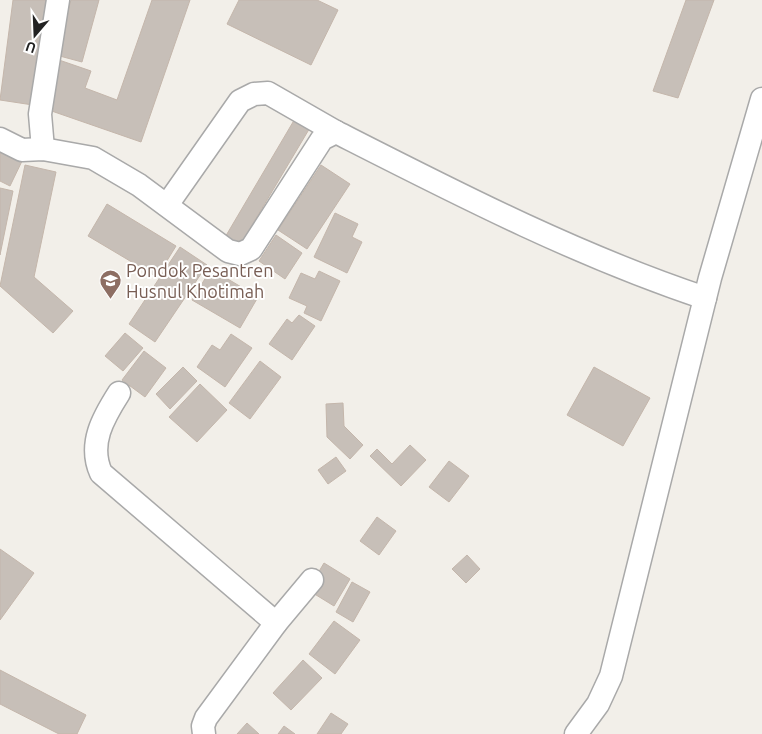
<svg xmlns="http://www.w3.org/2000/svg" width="762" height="734" viewBox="0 0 762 734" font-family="Ubuntu,sans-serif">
	<rect width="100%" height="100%" fill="#f2efe9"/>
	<g fill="#c7bfb8" stroke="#c4b6ab">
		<path d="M13,0H47L33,105L0,100Z"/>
		<path d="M71,0H99L82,62L56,55Z"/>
		<path d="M152,0H190L141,142L43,108L59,60L91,71L85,88L117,100Z"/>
		<path d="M239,0H317L338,10L311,65L227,24Z"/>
		<path d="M686,0H714L678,98L653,91Z"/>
		<path d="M296,117L311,126L239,247L224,239Z"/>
		<path d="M0,148L23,159L10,186L0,181Z"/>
		<path d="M25,165L56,172L34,277L73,311L53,333L0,286Z"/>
		<path d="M321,165L350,184L307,249L278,230Z"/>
		<path d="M0,188L13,191L0,255Z"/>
		<path d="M107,204L176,246L157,277L88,236Z"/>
		<path d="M335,213L358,224L352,237L362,242L347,273L314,257Z"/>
		<path d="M276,235L302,253L285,279L259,261Z"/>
		<path d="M180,247L207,265L155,342L129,324Z"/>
		<path d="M211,269L258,297L240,328L192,300Z"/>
		<path d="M319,271L340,281L321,321L304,313L307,306L289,298L301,273L315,279Z"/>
		<path d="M299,315L315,326L292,360L269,344L287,319L292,323Z"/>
		<path d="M125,333L143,348L123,371L105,356Z"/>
		<path d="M231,334L252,348L225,387L197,367L212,345L220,350Z"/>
		<path d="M144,351L166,368L145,397L122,380Z"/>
		<path d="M260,361L281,377L250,419L229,403Z"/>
		<path d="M183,367L197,381L170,409L156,394Z"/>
		<path d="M594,367L650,398L623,446L567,415Z"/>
		<path d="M200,384L227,410L197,442L169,417Z"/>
		<path d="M343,403L344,426L363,445L350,459L327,437L326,404Z"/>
		<path d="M410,445L426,460L401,486L370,456L377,449L392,464Z"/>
		<path d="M336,457L346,471L328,484L318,470Z"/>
		<path d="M449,461L469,476L449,502L429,487Z"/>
		<path d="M377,517L396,531L379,555L360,541Z"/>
		<path d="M0,549L34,573L0,620Z"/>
		<path d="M467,555L480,569L466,583L452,569Z"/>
		<path d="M324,563L350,579L334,606L308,590Z"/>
		<path d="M352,582L370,592L353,622L336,612Z"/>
		<path d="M334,621L360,640L335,674L309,654Z"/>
		<path d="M303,660L322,678L291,710L273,693Z"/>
		<path d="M0,670L86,715L77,734H59L0,704Z"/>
		<path d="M331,713L348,724L341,734H317Z"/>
		<path d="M247,723L259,734H237Z"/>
		<path d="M284,726L295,734H278Z"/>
	</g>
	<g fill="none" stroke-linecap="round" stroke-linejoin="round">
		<defs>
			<g id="minor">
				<path d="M0,139L22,150L43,149L93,158L139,185L228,251L240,254L251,249L322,139L336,132C456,193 576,255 705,298"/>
				<path d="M43,149L40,114L58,0"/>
				<path d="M167,205L240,101L254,94L268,93L336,132"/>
				<path d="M119,393C103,418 88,444 101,473L276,623L206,718L203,726L204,734"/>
				<path d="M276,623L312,580"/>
				<path d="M576,734L598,704L611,676L710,278L762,99"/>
			</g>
		</defs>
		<use href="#minor" stroke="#a9a9a9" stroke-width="25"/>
		<use href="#minor" stroke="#fff" stroke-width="22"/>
	</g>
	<defs>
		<symbol id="school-pin" viewBox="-11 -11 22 30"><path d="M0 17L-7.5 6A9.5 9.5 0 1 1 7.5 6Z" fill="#8d6e63" stroke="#fff"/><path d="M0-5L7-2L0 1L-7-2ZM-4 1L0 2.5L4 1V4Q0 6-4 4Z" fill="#fff"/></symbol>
	</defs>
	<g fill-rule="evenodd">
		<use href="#school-pin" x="98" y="268" width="25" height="34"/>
	</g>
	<g text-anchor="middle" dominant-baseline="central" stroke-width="4" stroke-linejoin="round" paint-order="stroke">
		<g font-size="18" fill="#785e54" stroke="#fff" text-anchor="start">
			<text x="126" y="270">Pondok Pesantren<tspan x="126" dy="21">Husnul Khotimah</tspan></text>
		</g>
	</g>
	<g transform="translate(35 35) rotate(199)" stroke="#ffffff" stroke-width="4" paint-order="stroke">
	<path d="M0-4L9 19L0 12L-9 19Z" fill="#222222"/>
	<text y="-8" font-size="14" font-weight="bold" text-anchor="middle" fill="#222222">U</text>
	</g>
</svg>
